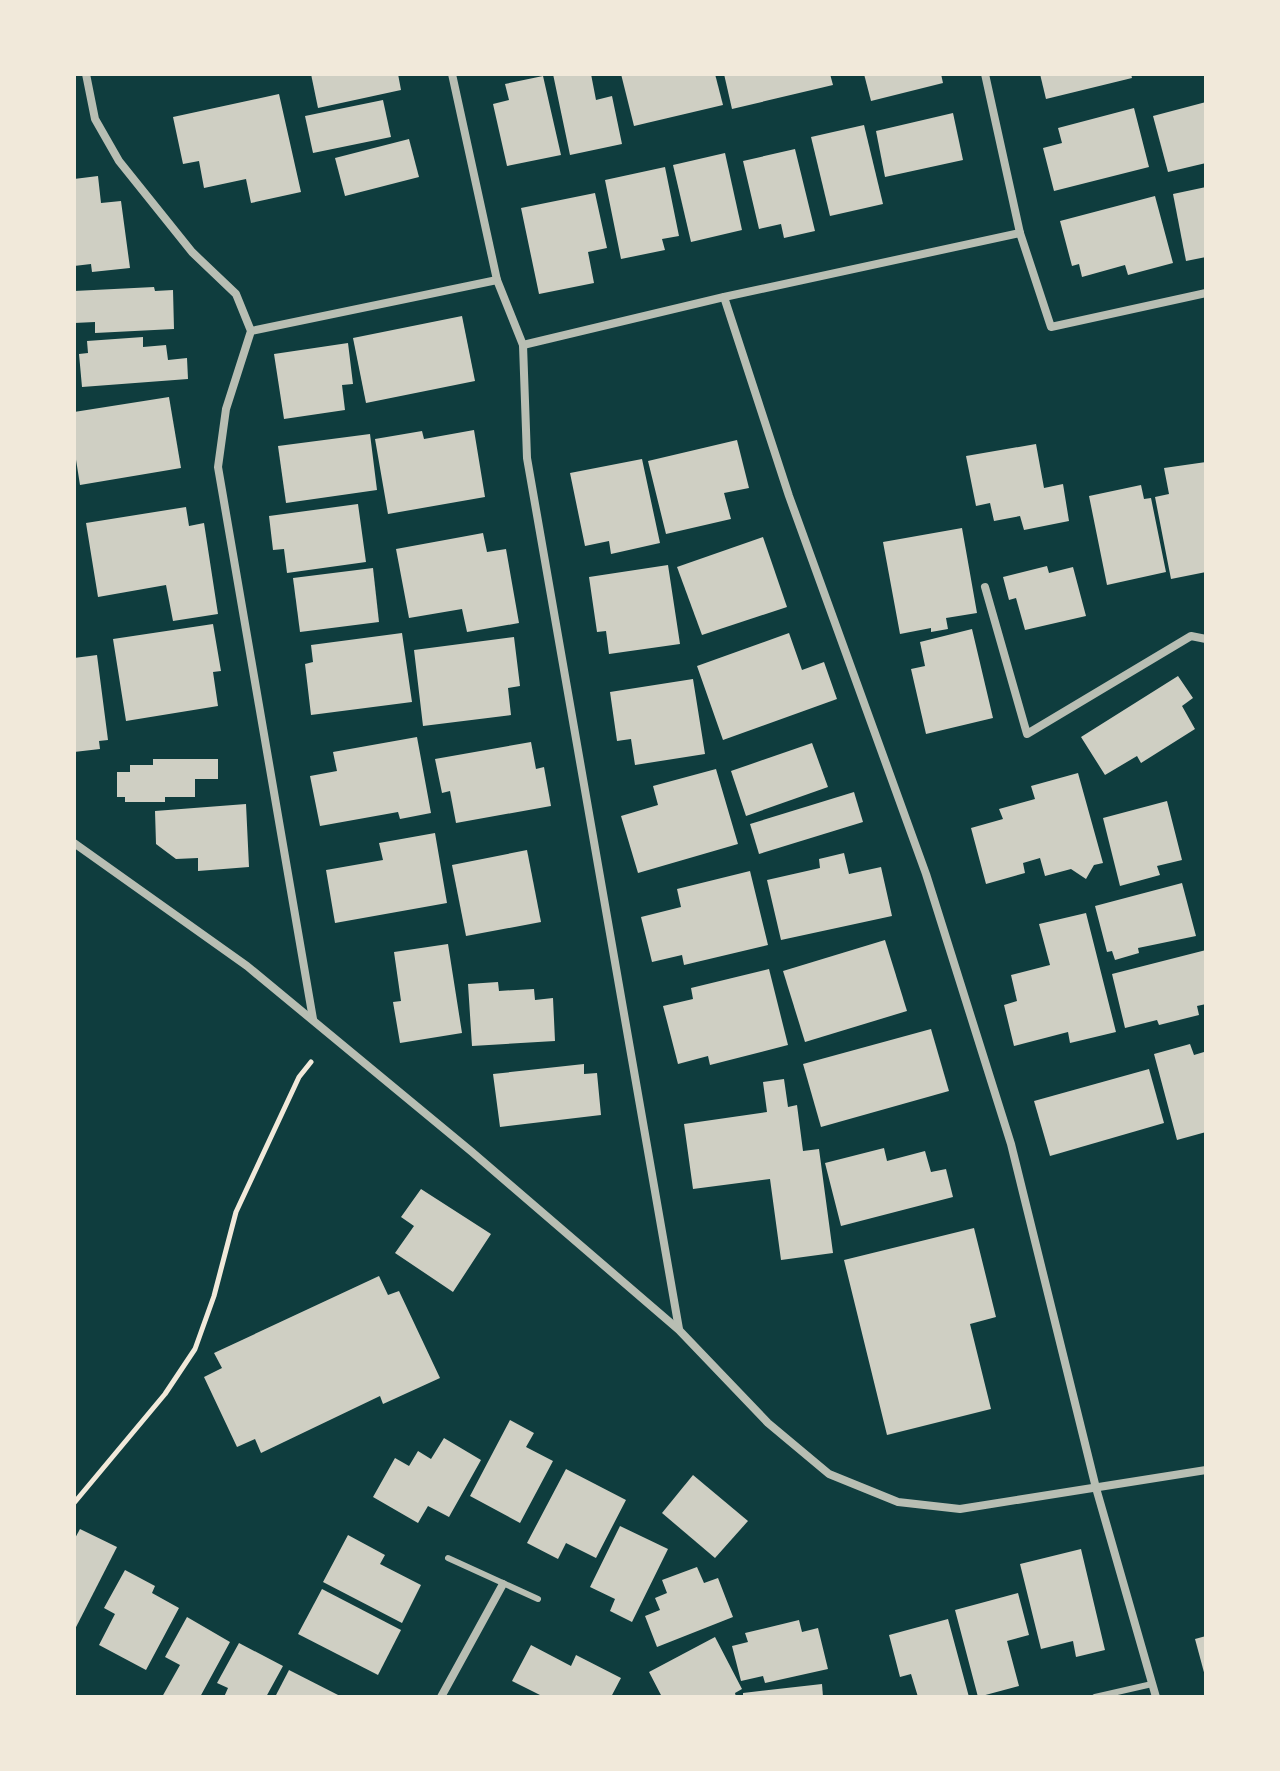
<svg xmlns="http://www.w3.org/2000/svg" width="1280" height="1771" viewBox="0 0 1280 1771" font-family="Barlow,sans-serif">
	<rect width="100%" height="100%" fill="#0f3d3e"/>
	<g fill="#cfcfc3">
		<path d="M311,74H398L401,90L318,108Z"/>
		<path d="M553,74H591L596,100L612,96L622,144L570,155Z"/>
		<path d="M621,74H715L723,105L634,126Z"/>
		<path d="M724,74H830L833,85L732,109Z"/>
		<path d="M864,74H941L943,83L871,101Z"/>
		<path d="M1040,74H1131L1132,78L1046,99Z"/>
		<path d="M543,76L561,155L507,166L493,104L509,100L505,84Z"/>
		<path d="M279,94L301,192L251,203L246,179L204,188L199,161L183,164L173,117Z"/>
		<path d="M383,100L391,137L313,153L305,116Z"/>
		<path d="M1206,102V163L1168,172L1153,116Z"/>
		<path d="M1134,108L1149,167L1054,191L1043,148L1062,143L1058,128Z"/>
		<path d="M953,113L963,160L885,177L876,131Z"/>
		<path d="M864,125L883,204L830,216L811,137Z"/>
		<path d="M409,139L419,177L345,196L335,158Z"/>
		<path d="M795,149L815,231L784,238L781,224L759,229L743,161Z"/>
		<path d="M725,153L742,230L691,242L673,165Z"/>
		<path d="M665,167L679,236L662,239L665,250L621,259L605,180Z"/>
		<path d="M98,176L101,203L121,201L130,268L92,272L91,264L74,266V179Z"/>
		<path d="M1206,187V257L1186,261L1173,194Z"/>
		<path d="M595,193L607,248L588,252L594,283L539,294L521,208Z"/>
		<path d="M1155,196L1173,263L1128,275L1125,265L1082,277L1079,264L1072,266L1060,221Z"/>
		<path d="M154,287L155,291L173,290L174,329L95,333V322L74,323V291Z"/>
		<path d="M462,316L475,381L366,403L353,338Z"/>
		<path d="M143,337V347L166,345L168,360L187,358L188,379L82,387L79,354L88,353L87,341Z"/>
		<path d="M348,343L353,384L342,385L345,410L284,419L274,354Z"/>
		<path d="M169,397L181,468L80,485L74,447V412Z"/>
		<path d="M474,430L485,497L388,514L375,439L422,431L424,439Z"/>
		<path d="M370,434L377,490L286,503L278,446Z"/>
		<path d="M737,440L749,488L724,493L731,519L666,534L648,461Z"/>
		<path d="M1036,444L1044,488L1063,484L1069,521L1024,530L1020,516L994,521L990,503L976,506L966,456Z"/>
		<path d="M642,459L660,543L611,554L609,541L585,546L570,473Z"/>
		<path d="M1206,462V572L1171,579L1155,497L1169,494L1164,468Z"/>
		<path d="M1141,485L1144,499L1151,498L1166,572L1107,585L1089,496Z"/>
		<path d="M358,504L366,562L287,573L284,549L273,550L269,516Z"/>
		<path d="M186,507L189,526L204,523L218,614L173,621L166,585L98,597L86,523Z"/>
		<path d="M962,528L977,613L946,618L948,629L931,632V628L900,634L883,542Z"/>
		<path d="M483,533L487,552L506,549L519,623L467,632L462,609L409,618L396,549Z"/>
		<path d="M763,537L787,607L702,635L677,567Z"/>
		<path d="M668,565L680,644L609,654L606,631L597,632L589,577Z"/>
		<path d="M1047,566L1049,573L1073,567L1086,616L1025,630L1016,598L1009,600L1003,577Z"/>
		<path d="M373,568L379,622L300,632L293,578Z"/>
		<path d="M213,624L221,671L213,672L218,706L126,721L113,639Z"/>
		<path d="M972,629L993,718L926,734L911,669L925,666L920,642Z"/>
		<path d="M402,633L412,702L311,715L305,664L313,662L311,645Z"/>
		<path d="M789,633L802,670L824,662L837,699L723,740L697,666Z"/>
		<path d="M514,637L520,686L508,688L511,715L423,726L414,650Z"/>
		<path d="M97,655L108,740L99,741L100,749L74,752V658Z"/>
		<path d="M1178,676L1193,698L1182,706L1195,729L1141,763L1137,756L1105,775L1081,737Z"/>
		<path d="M693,679L705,754L635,765L631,739L617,741L610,692Z"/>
		<path d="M417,737L431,813L400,819L398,812L320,826L310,776L337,771L333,752Z"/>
		<path d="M531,742L536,769L544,767L551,806L456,823L450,791L442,793L435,759Z"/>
		<path d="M812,743L828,787L746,816L731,771Z"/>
		<path d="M153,759H218V779H195V797H165V802H125V797H117V772H130V765H153Z"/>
		<path d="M716,769L738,844L638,873L621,816L658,805L653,786Z"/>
		<path d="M1078,773L1103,863L1094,865L1086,879L1071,869L1045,876L1040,858L1023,863L1025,873L986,884L971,828L1003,819L999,809L1035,799L1031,786Z"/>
		<path d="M854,792L863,822L759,854L750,824Z"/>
		<path d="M1167,801L1182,860L1157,866L1160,875L1120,886L1103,818Z"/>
		<path d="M246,804L249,867L198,871V858L176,859L156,844L155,811Z"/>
		<path d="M435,833L447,903L335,923L326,870L383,860L379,843Z"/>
		<path d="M527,850L541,922L466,936L452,865Z"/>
		<path d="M844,853L849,874L881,867L892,916L781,940L767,880L820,868L819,859Z"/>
		<path d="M750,871L768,945L684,965L682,955L652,962L641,917L681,907L677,889Z"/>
		<path d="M1182,883L1196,936L1138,948L1139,953L1115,960L1112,951L1107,952L1095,906Z"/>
		<path d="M1086,913L1116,1032L1070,1043L1068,1032L1014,1046L1004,1005L1017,1001L1011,975L1050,965L1039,924Z"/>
		<path d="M885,940L907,1011L805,1042L783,971Z"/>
		<path d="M448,944L462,1033L400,1043L393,1002L401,1001L394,952Z"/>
		<path d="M1206,950V1004L1197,1006L1199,1015L1159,1025L1157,1020L1125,1028L1112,974Z"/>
		<path d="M769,969L788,1045L710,1065L708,1056L678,1064L663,1006L693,999L691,988Z"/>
		<path d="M498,982L499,991L534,989L535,1000L553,998L555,1041L472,1046L468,984Z"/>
		<path d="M931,1029L949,1091L821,1127L803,1064Z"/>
		<path d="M1190,1044L1194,1055L1204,1052L1206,1058V1132L1177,1140L1154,1054Z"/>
		<path d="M584,1064V1074L597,1073L601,1115L500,1127L493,1074Z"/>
		<path d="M1149,1069L1164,1123L1050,1156L1034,1101Z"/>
		<path d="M784,1079L788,1107L797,1105L803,1151L819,1149L833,1253L781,1260L770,1179L693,1189L684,1124L767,1112L763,1082Z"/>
		<path d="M884,1148L887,1161L925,1151L931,1172L946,1169L953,1197L841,1226L825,1163Z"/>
		<path d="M421,1189L491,1234L453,1292L395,1253L414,1226L401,1217Z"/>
		<path d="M974,1228L996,1317L970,1324L991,1409L887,1435L844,1260Z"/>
		<path d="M379,1276L388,1295L399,1291L440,1378L383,1404L380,1396L261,1453L255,1439L237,1447L204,1377L222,1368L214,1353Z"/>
		<path d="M510,1420L534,1433L526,1447L553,1461L520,1523L470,1496Z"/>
		<path d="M444,1438L481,1460L449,1517L428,1506L418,1523L373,1497L395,1458L409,1466L418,1451L431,1459Z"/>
		<path d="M566,1469L626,1500L596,1558L566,1543L558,1559L527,1543Z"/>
		<path d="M693,1475L748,1521L715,1558L662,1513Z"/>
		<path d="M620,1526L668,1549L632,1622L610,1611L615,1599L590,1587Z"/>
		<path d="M80,1529L117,1547L74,1631V1540Z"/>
		<path d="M348,1535L385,1555L380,1564L421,1585L402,1623L323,1582Z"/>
		<path d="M1081,1549L1105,1650L1076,1657L1073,1641L1041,1649L1020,1564Z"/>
		<path d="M697,1567L704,1583L718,1578L733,1617L657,1647L645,1616L660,1610L655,1598L667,1593L662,1580Z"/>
		<path d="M125,1570L155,1586L152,1593L179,1608L146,1670L99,1645L115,1614L104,1608Z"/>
		<path d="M322,1589L401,1630L378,1675L298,1634Z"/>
		<path d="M1018,1593L1029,1635L1007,1641L1019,1686L978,1697L955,1610Z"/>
		<path d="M187,1617L230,1642L200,1697H162L180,1665L165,1657Z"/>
		<path d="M948,1619L969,1697H918L911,1674L900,1677L889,1635Z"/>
		<path d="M799,1620L802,1632L818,1628L828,1669L765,1683L763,1676L741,1681L732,1646L748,1642L745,1633Z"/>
		<path d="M1206,1636V1676H1205L1195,1639Z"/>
		<path d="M715,1637L742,1689L735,1693L736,1697H662L649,1672Z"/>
		<path d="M239,1643L283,1666L266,1697H224L228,1688L217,1683Z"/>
		<path d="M531,1645L571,1666L576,1655L621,1678L611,1697H544L512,1681Z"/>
		<path d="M289,1670L342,1697H275Z"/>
		<path d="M822,1684L823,1697H743V1693Z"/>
	</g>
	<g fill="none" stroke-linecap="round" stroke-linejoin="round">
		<path stroke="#f1e9da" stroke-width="5" d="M74,1503L165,1394L195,1349L214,1296L236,1212L299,1077L311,1062"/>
		<g stroke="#b8beb3" stroke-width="6">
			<path d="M448,1558L538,1599"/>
			<path d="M1095,1697L1152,1684"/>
		</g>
		<g stroke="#b8beb3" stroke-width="8">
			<path d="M86,74L95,119L119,161L192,252L236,294L251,331L226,409L218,467L313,1019"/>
			<path d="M452,74L497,280L523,345L527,458L679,1329"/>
			<path d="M985,74L1020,233L1051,327L1206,293"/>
			<path d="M724,297L789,496L926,874L1011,1144L1096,1488L1156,1697"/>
			<path d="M251,331L497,280"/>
			<path d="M523,345L724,297L1020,233"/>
			<path d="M985,587L1027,734L1191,636L1206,639"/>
			<path d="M74,843L247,966L472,1152L679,1330L768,1423L829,1474L898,1502L960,1509L1206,1470"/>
			<path d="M441,1697L503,1584"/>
		</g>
	</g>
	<rect width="1280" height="1771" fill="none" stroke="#f1e9da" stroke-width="152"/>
</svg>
